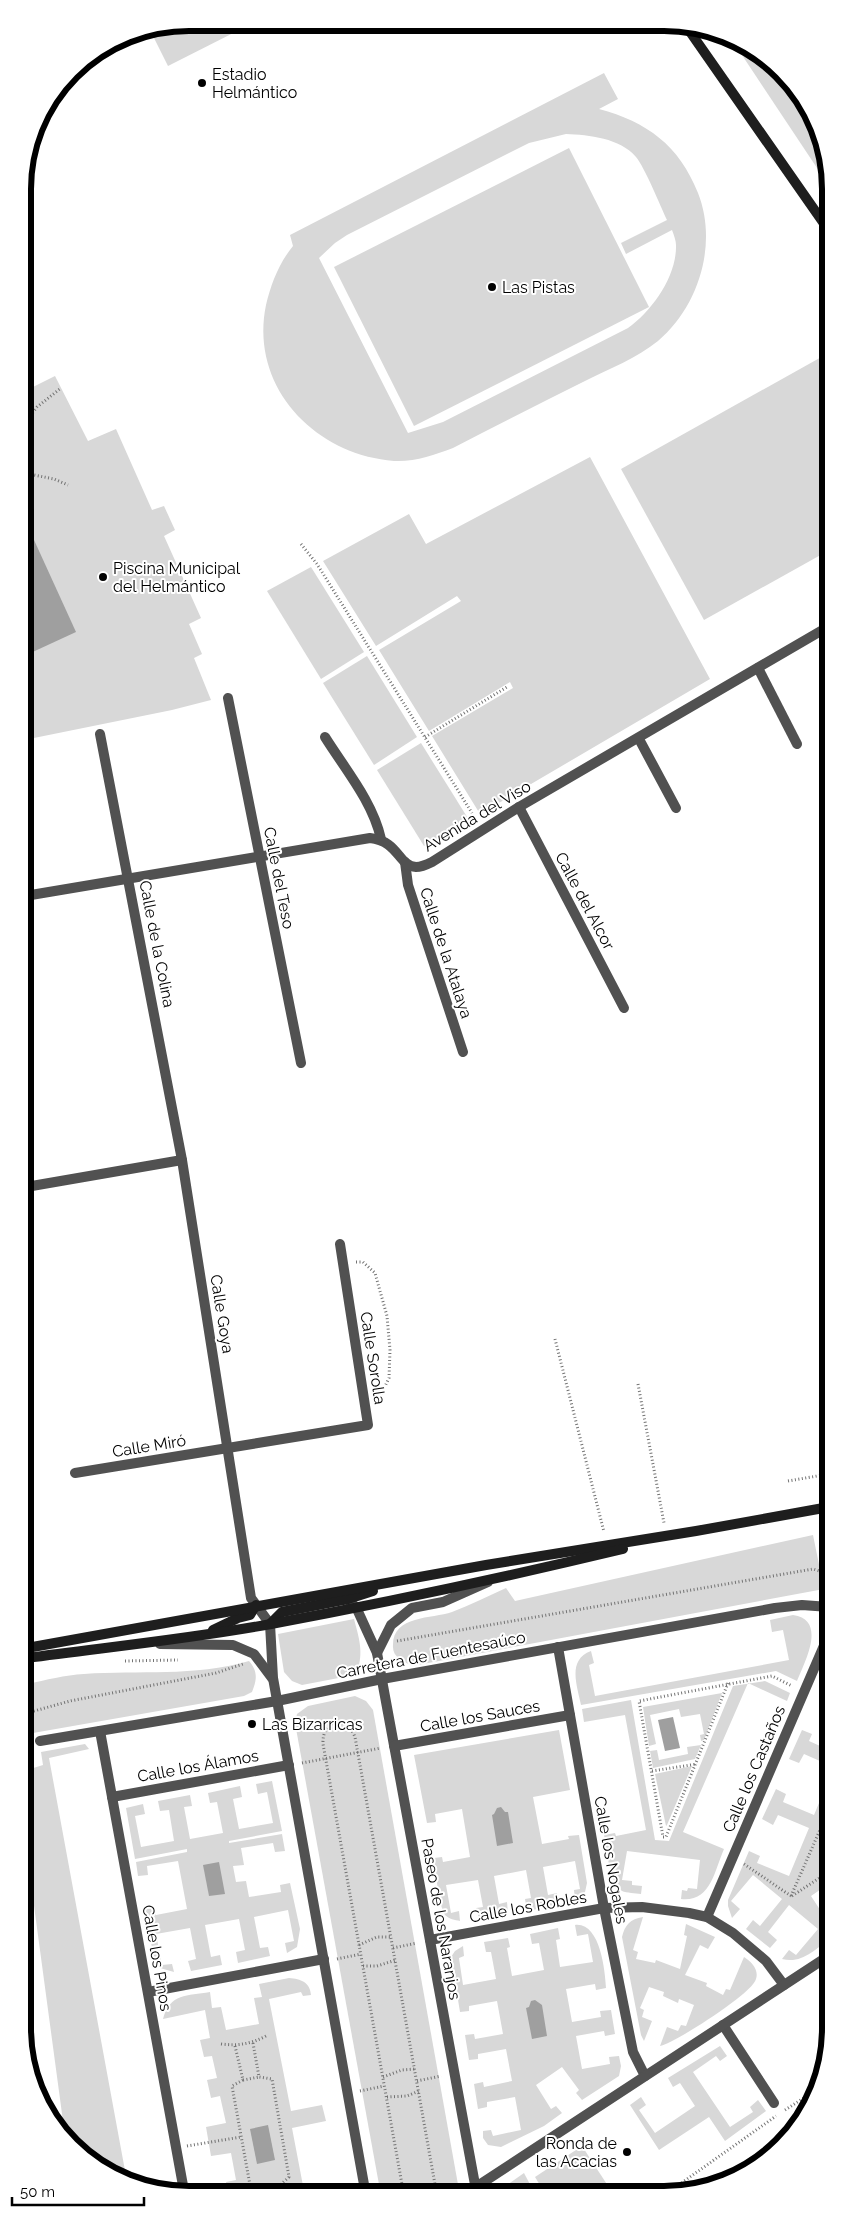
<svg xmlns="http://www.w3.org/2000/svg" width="853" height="2217" viewBox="0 0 853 2217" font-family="Raleway,sans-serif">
	<rect width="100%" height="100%" fill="#fff"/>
	<g fill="#d8d8d8" fill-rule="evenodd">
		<path d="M189,23H253L168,66L150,30Z"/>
		<path d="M730,37L738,40L781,71L825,146V180Z"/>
		<path d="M604,73L618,99L599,109C647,122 679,145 698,193C718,244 699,306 658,341C637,358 609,369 585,381C541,403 497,425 453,448C434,455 415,462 394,461C315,455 249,387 266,305C271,284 279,263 293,246L290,235ZM566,134C589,135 620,138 636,157C645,168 660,205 667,220L621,243L626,254L672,230C674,235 676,241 676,245C677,276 652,311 628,328L443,422L408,433L319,258L335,243L347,235L529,143Z"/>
		<path d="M569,148L649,307L414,426L334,267Z"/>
		<path d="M825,355L826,552L704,620L621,469Z"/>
		<path d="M55,376L88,441L116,429L152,510L164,506L175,530L164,536L201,618L189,624L202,654L194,658L211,700L172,710L24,740L23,392Z"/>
		<path d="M590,457L710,679L480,814L432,736L513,688L510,682L429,731L379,650L461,601L457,596L376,646L323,561L409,514L426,544Z"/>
		<path d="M311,567L364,652L321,679L267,591Z"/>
		<path d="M367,656L417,737L374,765L323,683Z"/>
		<path d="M421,743L469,820L424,846L377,770Z"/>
		<path d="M813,1535L824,1589L412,1666C402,1661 392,1657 393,1645C393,1615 432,1619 452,1612C470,1605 488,1596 506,1588L515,1601Z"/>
		<path d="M793,1615C828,1620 804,1663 797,1681L776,1671L581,1705C577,1685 567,1660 591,1651L594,1663L589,1665L595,1696L789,1660L783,1630L772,1632L770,1620Z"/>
		<path d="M354,1619C359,1638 364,1652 357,1672L349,1676L302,1685L292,1681L284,1672L278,1634Z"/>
		<path d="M249,1661C258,1671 257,1680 252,1692L244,1696L33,1733L27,1684C46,1680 65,1675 84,1674C139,1670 194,1677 249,1661Z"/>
		<path d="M765,1681L790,1693L787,1701L748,1683L683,1832L724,1849C714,1872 711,1902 681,1899L682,1890L687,1891L688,1888L697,1889L700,1860L627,1851L622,1880L632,1881V1885L642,1886L641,1894C635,1893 627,1893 622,1891C609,1883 607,1849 604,1835L615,1833L616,1836L646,1830L625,1715L584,1722L582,1709L631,1700L655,1840L669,1841L733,1686Z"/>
		<path d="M722,1693L704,1740L701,1741L700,1735L704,1734L700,1714L681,1717L679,1709L650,1715L656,1744L649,1746L643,1707Z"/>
		<path d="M355,1696L366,1701L373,1710L459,2190H380L295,1723L297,1714L308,1706Z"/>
		<path d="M559,1730L570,1790L533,1797L542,1844L569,1839L568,1836L579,1835L587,1883L585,1892L575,1900L574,1890L580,1889L575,1861L543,1867L548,1895L557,1893L558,1905L527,1911L525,1899L531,1898L526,1870L494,1876L499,1904L507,1902L508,1914L479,1919L476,1908L483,1907L478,1880L446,1885L451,1913L459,1911L460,1921C455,1920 449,1919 445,1915C438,1903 436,1872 434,1858L442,1857L443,1862L470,1857L462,1809L435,1814L436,1822L427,1823L414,1755Z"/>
		<path d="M802,1730L812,1734L809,1741L829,1750V1765L804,1754L799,1763L789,1759Z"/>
		<path d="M85,1744L89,1749L49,1758L126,2176L79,2153L65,2136L28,1861L27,1770L43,1765L41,1752Z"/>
		<path d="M701,1745L695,1759L653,1768L650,1751L657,1750L659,1760L688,1754L687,1747Z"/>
		<path d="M692,1766L667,1825L666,1826L655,1774Z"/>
		<path d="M829,1779L830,1883L811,1896L830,1925V1939C814,1950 802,1964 782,1959L789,1950L796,1955L818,1929L789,1905L768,1932L777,1940L770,1948L746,1929L753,1920L760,1926L782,1899L753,1875L731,1901L740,1909L732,1918L728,1906V1900L749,1851L760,1856L757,1863L789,1876L809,1828L778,1815L773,1825L762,1819L776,1789L786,1794L783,1802L814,1815Z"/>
		<path d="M272,1781L282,1831L229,1841V1843L282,1834L285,1851L275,1852L273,1843L241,1848L244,1865L233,1866L236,1882L246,1881L249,1897L281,1892L280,1885L290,1883L300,1929L297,1947L287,1953L285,1943L294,1941L288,1910L254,1917L260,1948L268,1947L270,1956L238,1963L236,1952L245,1950L239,1919L205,1925L211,1957L220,1955L222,1965L191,1971L188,1961L196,1959L190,1928L156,1934L162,1965L172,1964L174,1972L160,1968L154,1959L145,1909L154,1907L156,1915L187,1909L178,1861L147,1866L148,1875L138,1876L136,1862L187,1852V1849L135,1859L126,1808L143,1804L145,1814L135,1816L141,1847L174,1841L169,1810L160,1811L158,1801L190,1795L192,1806L184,1807L190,1839L223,1833L217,1802L210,1803L208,1793L240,1786L242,1797L233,1799L239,1829L273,1823L267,1792L258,1794L256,1784Z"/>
		<path d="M643,1917L633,1950L638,1952L636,1959L655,1963L656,1960L680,1969L687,1936L684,1935L686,1924L715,1937L708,1949L700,1945L685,1975L707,1983L706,1986L723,1995L726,1989L730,1990L744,1957C752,1962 759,1970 756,1979C753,1993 675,2043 660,2046L667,2027L678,2031L681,2025L686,2026L694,2005L679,1999L678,2003L663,1996L664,1992L649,1987L640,2008L644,2010L642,2017L652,2021L644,2041L641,2035L622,1937C625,1925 630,1919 643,1917Z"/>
		<path d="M575,1925C600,1922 605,1970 606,1988L596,1990L595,1984L566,1989L572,2022L601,2017L600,2011L611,2010L615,2034L605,2036L604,2031L576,2036L582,2069L610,2064L609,2057L619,2056L621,2066L619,2076L582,2100L576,2093L579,2090L562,2067L536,2085L551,2109L556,2106L562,2113L544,2126L501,2147L488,2145L483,2138V2131L491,2130L493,2136L521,2130L515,2097L487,2102V2107L478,2109L474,2084L483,2082L484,2087L512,2081L506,2049L478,2054V2059L469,2060L465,2035L474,2034L475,2039L503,2034L497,2001L469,2006V2011L460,2012L451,1957L455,1951L463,1946L464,1956L459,1958L463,1985L496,1979L491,1952H486L484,1942L508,1938L510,1947L507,1948L512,1976L544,1970L539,1943L532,1944L530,1934L558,1928L560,1939L556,1940L560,1967L593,1962L588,1934L577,1936Z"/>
		<path d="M289,1978C301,1979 310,1982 311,1995L303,1996L301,1992L269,1999L291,2111L322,2105L326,2121L292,2128L304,2191H228L226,2182L236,2180L231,2153L211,2156L206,2127L226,2123L220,2096L211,2098L207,2080L217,2078L212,2056L204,2057L200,2040L210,2038L205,2010L163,2019C170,1993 187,1996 210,1992L212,2008L221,2007L226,2030L259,2024L254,1998L262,1997L259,1984Z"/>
		<path d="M720,2046L727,2056L720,2061L716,2056L693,2072L730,2127L753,2112L750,2107L758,2100L766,2111L725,2141L709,2117L659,2150L630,2105L641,2097L646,2105L639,2110L655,2133L695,2106L680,2083L673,2087L668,2078Z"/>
		<path d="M582,2146L610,2189L543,2190L535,2177Z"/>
		<path d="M524,2173L533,2190H502L504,2187Z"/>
	</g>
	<g fill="#9f9f9f">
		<path d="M24,518L76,632L24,656Z"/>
		<path d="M673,1717L680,1748L665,1751L658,1720Z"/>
		<path d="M501,1807L505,1812H508L513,1843L497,1846L492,1815L494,1814L497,1808Z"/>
		<path d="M219,1862L225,1894L209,1896L203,1865Z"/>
		<path d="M535,2000L542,2005L547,2036L532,2039L526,2008L529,2007L531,2001Z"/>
		<path d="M268,2125L275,2160L257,2164L250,2129Z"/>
	</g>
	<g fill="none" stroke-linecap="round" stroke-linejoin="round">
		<g stroke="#737373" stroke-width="3" stroke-dasharray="1 2.5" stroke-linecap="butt">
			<path d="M24,424L37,407L61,388"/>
			<path d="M24,473L54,479L68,485"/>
			<path d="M301,544L317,564L472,813"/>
			<path d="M425,737L507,687"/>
			<path d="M356,1262H363L375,1273L387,1316L390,1350L389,1378L378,1401"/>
			<path d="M555,1339L604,1532"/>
			<path d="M638,1384L664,1523"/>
			<path d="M788,1481L829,1474"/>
			<path d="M397,1641L813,1569L829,1574"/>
			<path d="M125,1661L178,1660"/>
			<path d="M728,1683L666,1837H663L639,1701L772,1676L792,1686"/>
			<path d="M27,1713L70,1701L216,1673L243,1664"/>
			<path d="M302,1763L381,1748"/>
			<path d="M652,1771L697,1764"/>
			<path d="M744,1864L791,1896"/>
			<path d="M791,1896L830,1807"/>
			<path d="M792,1896L830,1871"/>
			<path d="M359,1945L377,1937H391"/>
			<path d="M393,1948L417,1943"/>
			<path d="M337,1959L361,1954"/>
			<path d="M363,1966H377L396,1960"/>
			<path d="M253,2043L259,2077L272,2079L289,2177L279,2186L280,2191"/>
			<path d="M221,2044C238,2046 251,2044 266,2036"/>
			<path d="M235,2046L243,2080L232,2086L250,2185L262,2191"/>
			<path d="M383,2077L402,2070L415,2069"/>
			<path d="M243,2080L259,2077"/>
			<path d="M417,2081L441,2076"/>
			<path d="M360,2091L384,2086"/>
			<path d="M387,2097L407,2096L419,2091"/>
			<path d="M785,2110L818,2089"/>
			<path d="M187,2146L241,2137"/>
			<path d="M261,2189L279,2186"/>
			<path d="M673,2189L776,2116"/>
			<path d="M403,2190L323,1744C322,1719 346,1714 355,1737L436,2190"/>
		</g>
		<g stroke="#515151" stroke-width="10">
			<path d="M758,668L797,744"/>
			<path d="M228,698L301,1063"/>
			<path d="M100,734L182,1160L251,1598L270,1624L273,1678L365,2190"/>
			<path d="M325,737C345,769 373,802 381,839"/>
			<path d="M639,739L676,808"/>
			<path d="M519,807L624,1008"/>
			<path d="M405,862L408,885L463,1052"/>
			<path d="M25,896L370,838C399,841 398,866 416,867C421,867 428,864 432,862L519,807L826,628"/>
			<path d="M26,1187L182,1160"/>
			<path d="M75,1473L368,1425L340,1244"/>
			<path d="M350,1602L356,1607L377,1653L476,2190"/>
			<path d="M160,1644L233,1645L254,1654L272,1678"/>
			<path d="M558,1647L604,1908L633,2052L645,2076"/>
			<path d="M377,1653L391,1625L412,1608L443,1602L488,1582"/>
			<path d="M100,1731L184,2191"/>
			<path d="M40,1741L277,1701L382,1679L775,1608L802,1605L829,1607"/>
			<path d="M394,1746L570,1715"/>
			<path d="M112,1797L289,1765"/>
			<path d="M707,1917L829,1634"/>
			<path d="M430,1940L604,1908L642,1907L689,1913L707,1917L733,1933L766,1961L784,1985"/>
			<path d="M824,1959L830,1968"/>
			<path d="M148,1992L324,1959"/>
			<path d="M723,2025L774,2103"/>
			<path d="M476,2187L830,1955"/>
		</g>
		<g stroke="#1e1e1e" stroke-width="10">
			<path d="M686,26L825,225"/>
			<path d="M270,1624L282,1612L348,1599L373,1591"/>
			<path d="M213,1630L238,1618L250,1615L256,1605"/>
			<path d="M27,1648L486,1565L696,1531L829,1507"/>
			<path d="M27,1658C108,1647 190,1639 271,1624C389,1602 506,1577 623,1549"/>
		</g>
	</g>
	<g fill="#000" stroke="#fff" stroke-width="2">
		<circle cx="202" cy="83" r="5"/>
		<circle cx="492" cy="287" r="5"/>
		<circle cx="103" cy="577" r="5"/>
		<circle cx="252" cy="1724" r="5"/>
		<circle cx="627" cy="2152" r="5"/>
	</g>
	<g text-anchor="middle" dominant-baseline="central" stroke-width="4" stroke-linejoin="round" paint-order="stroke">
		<g font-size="16" fill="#000" stroke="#fff" text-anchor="start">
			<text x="212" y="74">Estadio<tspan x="212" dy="18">Helmántico</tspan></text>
			<text x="502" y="287">Las Pistas</text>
			<text x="113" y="568">Piscina Municipal<tspan x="113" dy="18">del Helmántico</tspan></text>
			<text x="262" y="1724">Las Bizarricas</text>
			<text x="617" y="2143" text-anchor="end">Ronda de<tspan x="617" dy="18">las Acacias</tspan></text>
		</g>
		<g font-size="16" fill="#000" stroke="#fff">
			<text transform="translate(477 816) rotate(-31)">Avenida del Viso</text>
			<text transform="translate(279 878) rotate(79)">Calle del Teso</text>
			<text transform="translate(585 901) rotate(62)">Calle del Alcor</text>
			<text transform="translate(157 944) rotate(79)">Calle de la Colina</text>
			<text transform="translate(446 953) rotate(72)">Calle de la Atalaya</text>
			<text transform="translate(222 1314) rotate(81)">Calle Goya</text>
			<text transform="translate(373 1358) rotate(81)">Calle Sorolla</text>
			<text transform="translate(149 1446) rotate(-9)">Calle Miró</text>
			<text transform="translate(431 1655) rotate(-11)">Carretera de Fuentesaúco</text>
			<text transform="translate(480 1716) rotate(-10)">Calle los Sauces</text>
			<text transform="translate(198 1766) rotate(-10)">Calle los Álamos</text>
			<text transform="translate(754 1769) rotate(-67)">Calle los Castaños</text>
			<text transform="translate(611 1860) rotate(80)">Calle los Nogales</text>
			<text transform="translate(528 1907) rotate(-10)">Calle los Robles</text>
			<text transform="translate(441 1919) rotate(80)">Paseo de los Naranjos</text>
			<text transform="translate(157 1958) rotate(80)">Calle los Pinos</text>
		</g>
	</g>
	<path d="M0 0H853V2217H0ZM189 31H664A158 158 0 0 1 822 189V2028A158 158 0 0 1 664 2186H189A158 158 0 0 1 31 2028V189A158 158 0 0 1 189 31Z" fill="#fff" fill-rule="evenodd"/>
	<path fill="none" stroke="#000" stroke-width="6" d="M189 31H664A158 158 0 0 1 822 189V2028A158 158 0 0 1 664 2186H189A158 158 0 0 1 31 2028V189A158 158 0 0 1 189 31Z"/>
	<path d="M12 2197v8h132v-8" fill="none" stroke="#000000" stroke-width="2.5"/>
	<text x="20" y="2197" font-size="15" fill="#000000" stroke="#ffffff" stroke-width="4" paint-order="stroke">50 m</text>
</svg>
